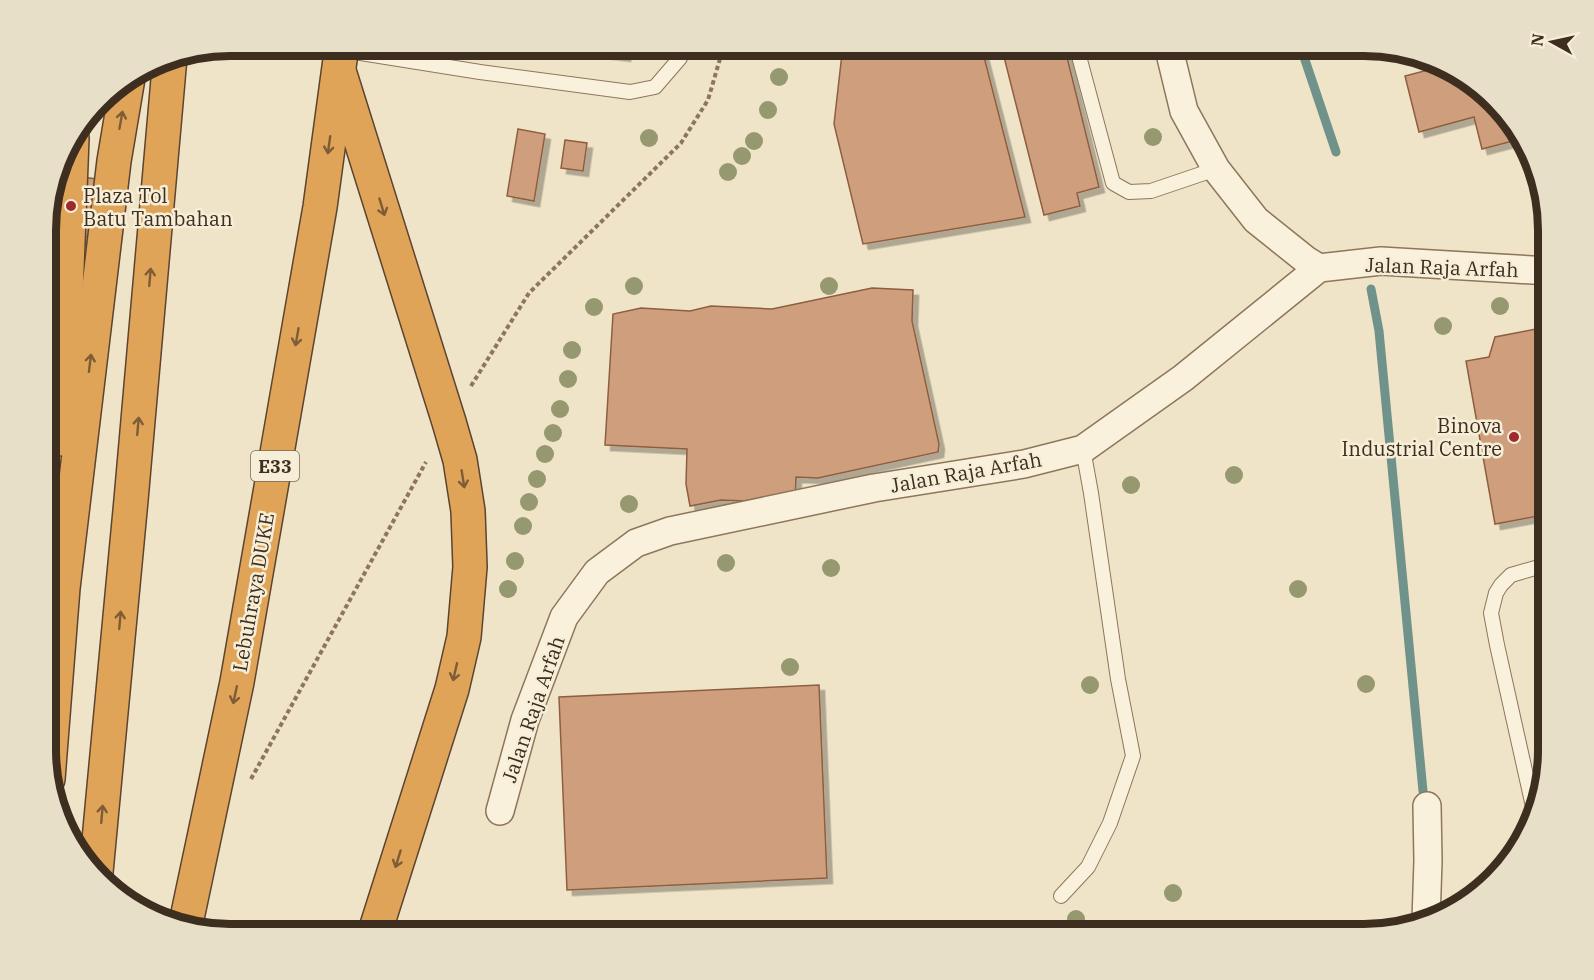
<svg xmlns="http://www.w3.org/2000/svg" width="1594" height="980" viewBox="0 0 1594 980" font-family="'IBM Plex Serif',serif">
	<defs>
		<filter id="shadow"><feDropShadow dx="5.5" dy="5.5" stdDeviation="0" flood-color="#0004"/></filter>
	</defs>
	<rect width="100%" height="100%" fill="#f0e4c8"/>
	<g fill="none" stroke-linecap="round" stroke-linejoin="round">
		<g stroke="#6f938a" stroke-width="9">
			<path d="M1300,45L1336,152"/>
			<path d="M1371,289L1379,331L1423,791"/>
		</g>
	</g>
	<g fill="#cf9f7d" stroke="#8d5f41" stroke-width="1.5" filter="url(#shadow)">
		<path d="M570,45H627L625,56L570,49Z"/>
		<path d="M843,45H981L1025,217L863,244L834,124Z"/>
		<path d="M1001,45H1064L1099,187L1077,193L1080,206L1044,215Z"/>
		<path d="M1443,66L1457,70L1524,138L1482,149L1474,117L1419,132L1405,76Z"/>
		<path d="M518,129L545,134L534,201L507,196Z"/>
		<path d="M565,140L587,143L583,171L561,168Z"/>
		<path d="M56,174L97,179L89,237L47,232V218L50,194Z"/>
		<path d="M872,288L913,290L912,321L939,444L938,452L818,478L796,477L795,503L721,500L690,506L686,484L687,449L605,445L613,314L641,308L690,311L711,306L772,309Z"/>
		<path d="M1536,329L1549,333V514L1495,524L1466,361L1489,357L1495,337Z"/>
		<path d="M819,685L827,878L567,890L559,697Z"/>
	</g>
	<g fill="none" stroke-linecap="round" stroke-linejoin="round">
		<defs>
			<g id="service">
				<path d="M1076,45L1113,183L1129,192L1151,191L1216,169"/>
				<path d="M342,50L480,72L630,92L655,87L680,58L682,45"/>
				<path d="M1543,320L1549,321"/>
				<path d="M1534,811L1497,645L1491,613L1496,593L1501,585L1511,575L1549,564"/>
				<path d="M1061,896L1088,867L1110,823L1133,756L1118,679L1091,493L1083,449"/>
			</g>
			<g id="minor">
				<path d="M1168,45L1184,111L1216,169L1256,220L1306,260L1319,268"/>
				<path d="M500,811L525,720L564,617L597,572L636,543L670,531L874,488L1024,464L1083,449L1183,378L1319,268L1381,261L1549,271"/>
				<path d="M1426,920L1428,861L1427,806"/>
			</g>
			<g id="motorway">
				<path d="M339,71L449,422L460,460L468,511L470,567L464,637L452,689L374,935"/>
				<path d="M63,439V373L72,138"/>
				<path d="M48,779L63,588L114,161L128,78"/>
				<path d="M96,872L131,500L170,57"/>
				<path d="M186,923L237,682L320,207L342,45"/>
			</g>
		</defs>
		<use href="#service" stroke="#8d765c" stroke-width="16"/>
		<use href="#minor" stroke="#8d765c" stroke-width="30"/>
		<use href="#motorway" stroke="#5b4430" stroke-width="36"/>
		<g stroke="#8d765c" stroke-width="4" stroke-dasharray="4.5 3" stroke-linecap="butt">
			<path d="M471,386L529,293L681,143L708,100L724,45"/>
			<path d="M251,779L426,462"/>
		</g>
		<use href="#service" stroke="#faf1dc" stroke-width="14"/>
		<use href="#minor" stroke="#faf1dc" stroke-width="27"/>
		<use href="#motorway" stroke="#e0a458" stroke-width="33"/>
	</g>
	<g fill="#96986f">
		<circle cx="779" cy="77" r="9"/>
		<circle cx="768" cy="110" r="9"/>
		<circle cx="1153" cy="137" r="9"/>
		<circle cx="649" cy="138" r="9"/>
		<circle cx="754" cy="141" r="9"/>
		<circle cx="742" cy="156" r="9"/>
		<circle cx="728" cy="172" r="9"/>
		<circle cx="634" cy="286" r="9"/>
		<circle cx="829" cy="286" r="9"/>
		<circle cx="1500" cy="306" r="9"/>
		<circle cx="594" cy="307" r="9"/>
		<circle cx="1443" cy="326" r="9"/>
		<circle cx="572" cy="350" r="9"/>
		<circle cx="568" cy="379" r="9"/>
		<circle cx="560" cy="409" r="9"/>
		<circle cx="553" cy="433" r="9"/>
		<circle cx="545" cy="454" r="9"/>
		<circle cx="1234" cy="475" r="9"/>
		<circle cx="537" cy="479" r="9"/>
		<circle cx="1131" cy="485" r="9"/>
		<circle cx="529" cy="502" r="9"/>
		<circle cx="629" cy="504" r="9"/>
		<circle cx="523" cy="526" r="9"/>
		<circle cx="515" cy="561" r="9"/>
		<circle cx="726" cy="563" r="9"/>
		<circle cx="831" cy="568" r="9"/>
		<circle cx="508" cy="589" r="9"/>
		<circle cx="1298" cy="589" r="9"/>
		<circle cx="790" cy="667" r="9"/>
		<circle cx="1366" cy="684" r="9"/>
		<circle cx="1090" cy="685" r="9"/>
		<circle cx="1173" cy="893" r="9"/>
		<circle cx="1076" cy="919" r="9"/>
	</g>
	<defs><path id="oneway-shaft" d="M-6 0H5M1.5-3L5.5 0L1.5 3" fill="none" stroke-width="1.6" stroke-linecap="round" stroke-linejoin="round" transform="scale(1.5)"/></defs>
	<g stroke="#7e5d36">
		<use href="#oneway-shaft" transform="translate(121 120) rotate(-80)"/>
		<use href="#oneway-shaft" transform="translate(329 145) rotate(98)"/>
		<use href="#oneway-shaft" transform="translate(382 207) rotate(73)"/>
		<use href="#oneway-shaft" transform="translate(150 277) rotate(-85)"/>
		<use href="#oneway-shaft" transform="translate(297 337) rotate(100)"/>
		<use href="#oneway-shaft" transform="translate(90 363) rotate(-83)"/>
		<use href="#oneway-shaft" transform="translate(138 426) rotate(-85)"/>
		<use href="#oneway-shaft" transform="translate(463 479) rotate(81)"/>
		<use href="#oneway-shaft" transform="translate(120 620) rotate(-85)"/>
		<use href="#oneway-shaft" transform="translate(455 672) rotate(103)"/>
		<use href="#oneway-shaft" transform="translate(235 695) rotate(102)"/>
		<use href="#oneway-shaft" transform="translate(102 814) rotate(-85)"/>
		<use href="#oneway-shaft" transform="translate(398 859) rotate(107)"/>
	</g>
	<g fill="#9e2a2b" stroke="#f7eed8" stroke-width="2">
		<circle cx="71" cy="206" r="6"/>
		<circle cx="1514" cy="437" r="6"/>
	</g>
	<g text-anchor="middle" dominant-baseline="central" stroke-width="5" stroke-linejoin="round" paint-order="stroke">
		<rect fill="#f7eed8" stroke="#756857" stroke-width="1.5" x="251" y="451" width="48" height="30" rx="4.5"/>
		<g font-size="18" font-weight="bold" fill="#3d2e20">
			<text x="275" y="466">E33</text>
		</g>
		<g font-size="20" fill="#3d2e20" stroke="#f7eed8" text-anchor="start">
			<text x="83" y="195">Plaza Tol<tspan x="83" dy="23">Batu Tambahan</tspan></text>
			<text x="1502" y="425" text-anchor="end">Binova<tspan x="1502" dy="23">Industrial Centre</tspan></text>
		</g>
		<g font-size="20" fill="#3d2e20" stroke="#f7eed8">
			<text transform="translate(1442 267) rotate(2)">Jalan Raja Arfah</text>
			<text transform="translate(966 472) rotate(-10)">Jalan Raja Arfah</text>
			<text transform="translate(253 592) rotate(-80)">Lebuhraya DUKE</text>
			<text transform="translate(533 709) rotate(-71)">Jalan Raja Arfah</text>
		</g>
	</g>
	<path d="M0 0H1594V980H0ZM230 56H1364A174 174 0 0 1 1538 230V750A174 174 0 0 1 1364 924H230A174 174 0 0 1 56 750V230A174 174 0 0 1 230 56Z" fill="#e8dfc9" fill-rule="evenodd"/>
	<path fill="none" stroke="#3d2e20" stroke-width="8" d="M230 56H1364A174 174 0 0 1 1538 230V750A174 174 0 0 1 1364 924H230A174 174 0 0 1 56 750V230A174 174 0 0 1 230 56Z"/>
	<g transform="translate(1552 42) rotate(278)" stroke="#f7eed8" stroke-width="4.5" paint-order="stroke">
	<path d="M0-4.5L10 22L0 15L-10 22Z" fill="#3d2e20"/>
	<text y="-9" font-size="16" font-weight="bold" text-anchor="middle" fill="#3d2e20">N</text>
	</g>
</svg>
